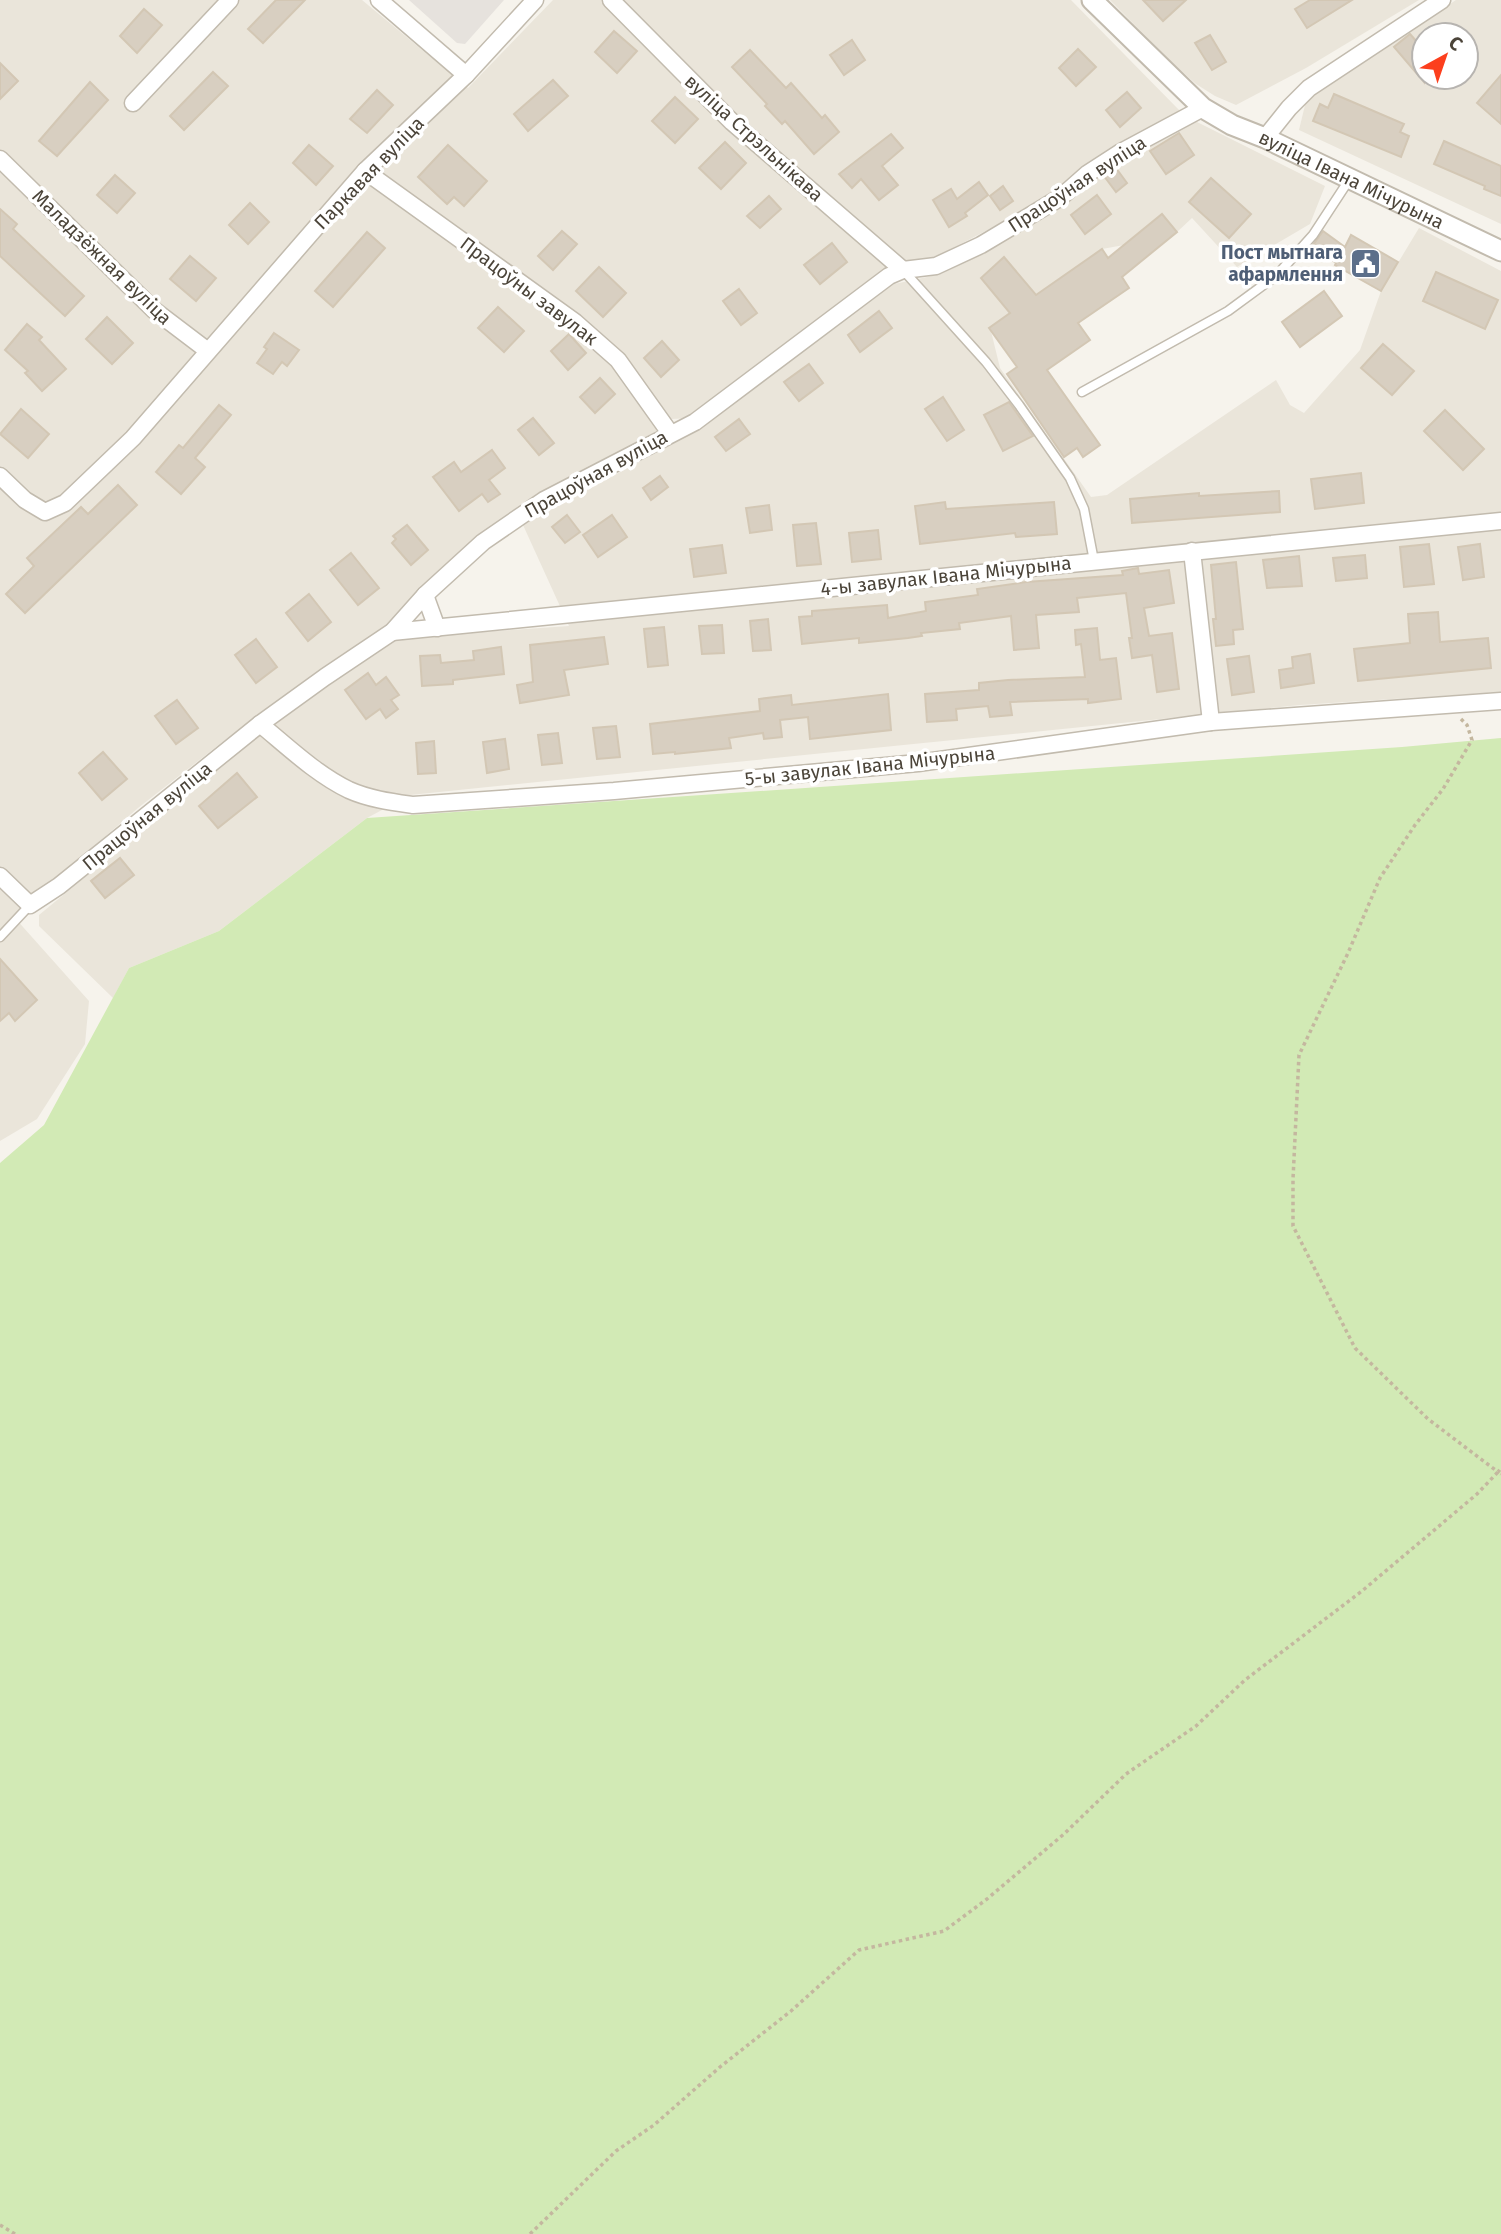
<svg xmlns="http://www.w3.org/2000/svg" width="1501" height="2234" viewBox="0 0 1501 2234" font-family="'Fira Sans',sans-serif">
	<rect width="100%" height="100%" fill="#f6f3ec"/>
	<g fill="#eae5da" fill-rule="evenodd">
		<path d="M0,0H362L468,88L553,0H1071L1180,111L1081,172L1037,204L932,259L909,260L885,272L690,418L672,419L658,428L654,435L522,503L444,567L385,627L225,740L138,808L23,908L15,918L89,1001L85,1044L37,1119L0,1141Z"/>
		<path d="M1110,0H1419L1306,68L1236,105L1215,96L1196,84L1168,59Z"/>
		<path d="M1456,0H1501V224L1299,130L1306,101ZM1424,35H1466V77H1424Z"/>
		<path d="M1191,119L1325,186L1310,224L1237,267L1192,218L1177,232L1162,214L1124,245L1102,249L990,327L1000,368L1091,497L1107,495L1276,380L1290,405L1304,413L1360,350L1381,291L1419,228L1501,271V692L1300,705L1200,715L410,795L367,818L219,931L129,968L113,998L39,926V915L171,806L283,716L396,638L569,626L523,525L699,429L885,286L941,274L990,250L1064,203L1092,179Z"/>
	</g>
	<path fill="#e6e2dd" d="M409,0H504L465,44L457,43Z"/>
	<path fill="#d2eab5" d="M1501,738V2234H0V1163L44,1125L129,968L219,931L367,818L1402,747Z"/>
	<g fill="#d8cfc1" stroke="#d3c7b4" stroke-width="2">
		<path d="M276,0H305L263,43L248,29Z"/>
		<path d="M1143,0H1186L1163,21Z"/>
		<path d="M1310,0H1352L1307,28L1295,9Z"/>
		<path d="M144,9L162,25L137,53L120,36Z"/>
		<path d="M614,31L637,51L617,73L595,52Z"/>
		<path d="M1410,34L1424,50V82L1394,47Z"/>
		<path d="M1210,35L1226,62L1212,70L1195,43Z"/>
		<path d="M852,40L865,60L844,75L830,55Z"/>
		<path d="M1078,49L1096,67L1076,86L1059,68Z"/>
		<path d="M750,50L786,88L791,83L822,118L825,115L839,132L814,154L785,121L782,124L765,106L767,104L732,67Z"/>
		<path d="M0,63L18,81L0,99Z"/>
		<path d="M213,72L228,86L184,130L170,116Z"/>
		<path d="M1501,75V124L1477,103Z"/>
		<path d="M553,80L568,96L528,131L514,114Z"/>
		<path d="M90,82L108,100L57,156L39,141Z"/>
		<path d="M377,90L393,105L367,133L350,119Z"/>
		<path d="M1127,92L1141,108L1120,127L1106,110Z"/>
		<path d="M1334,94L1404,124L1400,132L1409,136L1401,157L1313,121L1320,104L1328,108Z"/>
		<path d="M675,97L698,119L675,143L652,121Z"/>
		<path d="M1179,133L1194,155L1166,174L1150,151Z"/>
		<path d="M891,134L903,148L882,166L898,185L879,200L861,179L852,188L839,174Z"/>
		<path d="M1444,141L1501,166V196L1484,189L1485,186L1434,164Z"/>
		<path d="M725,142L746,163L721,189L699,168Z"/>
		<path d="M309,145L333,166L316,185L293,163Z"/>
		<path d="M448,145L487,181L464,206L454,197L447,204L418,177Z"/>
		<path d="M1116,168L1127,183L1116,192L1104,176Z"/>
		<path d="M115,175L135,193L117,213L97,195Z"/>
		<path d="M1211,178L1251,214L1229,238L1189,202Z"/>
		<path d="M979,182L988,195L965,213L967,216L949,227L933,200L951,189L957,199Z"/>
		<path d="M1003,186L1013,201L1000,210L990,196Z"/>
		<path d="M1097,195L1111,214L1085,234L1071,215Z"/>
		<path d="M769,196L781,209L760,228L747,216Z"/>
		<path d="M250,203L269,222L248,244L229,225Z"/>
		<path d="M0,209L17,224L13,229L84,296L65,316L0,256Z"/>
		<path d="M1162,214L1177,232L1122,277L1129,288L1078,323L1090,340L1047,370L1100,445L1083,457L1077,448L1064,457L1007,374L1017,367L989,328L1010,313L981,278L1004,257L1036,295L1102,249L1108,258Z"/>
		<path d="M562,231L577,244L553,270L538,256Z"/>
		<path d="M1323,231L1345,247L1351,235L1398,262L1381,291L1335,265L1336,263L1313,245Z"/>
		<path d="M367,232L385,248L333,307L315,291Z"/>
		<path d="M832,243L847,262L820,284L804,265Z"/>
		<path d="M190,256L216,278L196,301L170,279Z"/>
		<path d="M599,267L626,293L603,317L576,291Z"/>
		<path d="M1436,272L1498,300L1485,329L1423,301Z"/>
		<path d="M739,289L757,313L741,325L723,301Z"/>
		<path d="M1324,291L1342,316L1300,347L1282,322Z"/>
		<path d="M498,307L524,331L504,352L478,328Z"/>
		<path d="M879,311L892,328L860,352L848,335Z"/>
		<path d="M107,317L133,343L112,364L86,339Z"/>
		<path d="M27,324L42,337L39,340L66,369L42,391L25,373L28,371L5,350Z"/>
		<path d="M274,333L299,350L287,366L282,362L273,374L257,363L267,349L264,347Z"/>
		<path d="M569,334L586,353L568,370L551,351Z"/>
		<path d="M662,341L679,360L661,377L644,358Z"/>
		<path d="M1383,344L1414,371L1392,395L1361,368Z"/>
		<path d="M809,364L823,383L799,401L784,382Z"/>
		<path d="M600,378L615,394L595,413L580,397Z"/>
		<path d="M943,397L964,430L947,441L925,409Z"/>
		<path d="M1009,402L1033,436L1003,451L984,415Z"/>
		<path d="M219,405L231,415L195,458L205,467L181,494L156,472L179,445L183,448Z"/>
		<path d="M21,409L49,434L28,458L0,434Z"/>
		<path d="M1445,410L1484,449L1463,470L1424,431Z"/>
		<path d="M533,418L554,443L539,455L518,430Z"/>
		<path d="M739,419L750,434L726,451L715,437Z"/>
		<path d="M492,450L505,468L489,480L500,494L488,502L482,494L459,511L433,477L454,462L461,472Z"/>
		<path d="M1361,473L1364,503L1315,509L1311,479Z"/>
		<path d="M660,476L668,487L651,500L643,488Z"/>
		<path d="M118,485L137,505L25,613L6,594L34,566L27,558L81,507L88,514Z"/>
		<path d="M1279,491L1280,512L1132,523L1130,499L1199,493V496Z"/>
		<path d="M945,502L946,509L1054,502L1057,534L1016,537L1015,533L920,544L915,506Z"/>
		<path d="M769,505L772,530L750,533L746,508Z"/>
		<path d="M567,515L580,532L565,543L552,527Z"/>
		<path d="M612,515L627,537L598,557L583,535Z"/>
		<path d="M816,523L821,564L797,566L793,525Z"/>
		<path d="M407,525L428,550L411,565L392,543L396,539L393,536Z"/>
		<path d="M878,530L881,559L852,562L849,533Z"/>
		<path d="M1429,544L1434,584L1404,587L1400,547Z"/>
		<path d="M1480,544L1484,577L1463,580L1458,547Z"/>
		<path d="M722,545L726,573L694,577L690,549Z"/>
		<path d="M351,553L379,588L358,605L330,570Z"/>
		<path d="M1365,555L1367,578L1336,581L1333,558Z"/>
		<path d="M1299,556L1302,586L1267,588L1263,560Z"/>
		<path d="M1236,562L1243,629L1233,630L1234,644L1216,646L1213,619H1216L1211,565Z"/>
		<path d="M1138,568L1139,574L1169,570L1174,603L1144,608L1149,636L1172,633L1179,689L1157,692L1152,655L1132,658L1129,638H1132L1126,593L1077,598L1079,612L1036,615L1039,648L1014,650L1011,616L959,623L960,629L921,633L922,636L908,638L859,643V638L802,644L799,617L812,616V611L887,605L888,618L926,611L925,602L978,595L977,589L1026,582L1123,575L1122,571Z"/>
		<path d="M309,594L331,622L308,641L286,613Z"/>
		<path d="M1438,612L1440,642L1488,638L1491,668L1358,681L1354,649L1410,643L1408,614Z"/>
		<path d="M768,619L771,650L753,651L750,621Z"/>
		<path d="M722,625L724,653L702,654L699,626Z"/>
		<path d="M664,627L668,665L648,667L644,629Z"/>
		<path d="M1097,628L1100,660L1116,658L1121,699L1088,703V699L1010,702L1012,715L990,717L988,706L956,709L957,720L927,722L925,694L979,690V683L1008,680L1085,677L1081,644L1076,645L1075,630Z"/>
		<path d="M604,637L608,664L564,670L569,695L520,703L517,685L533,682L530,645Z"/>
		<path d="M256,639L277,667L256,683L235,655Z"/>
		<path d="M501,647L504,674L453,680V684L422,686L420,656L440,655L441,663L474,660L473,651Z"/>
		<path d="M1310,654L1314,683L1281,688L1279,670L1293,668L1292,657Z"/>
		<path d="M1249,656L1254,692L1232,695L1227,659Z"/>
		<path d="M368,673L376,685L386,677L399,695L391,700L398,709L386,718L380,709L366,719L345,690Z"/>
		<path d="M888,694L891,730L810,739L808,717L780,720L782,737L764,739L763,733L729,738L731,748L675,754V752L653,754L650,724L760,711L759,699L791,695L792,705Z"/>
		<path d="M177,700L198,728L176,744L155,716Z"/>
		<path d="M616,726L620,757L597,759L593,728Z"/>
		<path d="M558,733L562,763L542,765L538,735Z"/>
		<path d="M505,739L509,769L487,773L483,742Z"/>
		<path d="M434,741L436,773L418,774L416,743Z"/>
		<path d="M103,752L127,779L102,800L79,773Z"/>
		<path d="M237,773L257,797L218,828L199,806Z"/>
		<path d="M120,858L134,875L105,898L91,881Z"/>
		<path d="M0,959L37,1000L15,1021L9,1013L0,1021Z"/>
	</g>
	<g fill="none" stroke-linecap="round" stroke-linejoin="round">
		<defs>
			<g id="service">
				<path d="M903,270L986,362L1019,405L1070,478L1084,509L1094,561"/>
				<path d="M1082,392L1228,311L1277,275L1313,235L1349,180"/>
				<path d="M0,937L30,905"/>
			</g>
			<g id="minor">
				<path d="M379,0L466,75"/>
				<path d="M611,0L732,122L903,270"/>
				<path d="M133,103L230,0"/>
				<path d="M1265,138L1289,108L1309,88L1442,0"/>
				<path d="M0,159L154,310L208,351"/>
				<path d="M365,171L575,322L618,360L670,433"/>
				<path d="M0,476L25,500L45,512L65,503L133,438L365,171L466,75L535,0"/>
				<path d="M1192,551L1211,722"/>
				<path d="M425,595L437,628"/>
				<path d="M392,632L1501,521"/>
				<path d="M260,724C288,747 316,774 349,790C369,799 392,802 413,805L614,791L918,763L1211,722L1501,701"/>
				<path d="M0,876L30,905L59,886L260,724L325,677L392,632L425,595L483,542L544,500L695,422L889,276L903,270L936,266L981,245L1061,197L1087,174L1121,152L1203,108"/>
			</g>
			<g id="tertiary">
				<path id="s1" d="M1092,0L1203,108L1232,125L1265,138L1501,251"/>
			</g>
		</defs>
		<use href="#service" stroke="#c2bbae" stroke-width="11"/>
		<use href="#minor" stroke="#c2bbae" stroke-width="19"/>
		<use href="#tertiary" stroke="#c2bbae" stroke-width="23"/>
		<g stroke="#c4b79f" stroke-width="3.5" stroke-dasharray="3.5 3.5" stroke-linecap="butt">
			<path d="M1461,719L1467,725L1472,740L1443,789L1415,825L1380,878L1348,953L1299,1055L1293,1179V1226L1355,1348L1428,1419L1498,1472L1501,1468"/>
			<path d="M0,2225L15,2234"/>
			<path d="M530,2234L616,2151L654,2125L720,2067L791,2011L859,1950L944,1931L987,1899L1064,1834L1126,1774L1196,1726L1245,1680L1362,1591L1477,1494L1498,1472L1501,1474"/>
		</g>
		<use href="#service" stroke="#fff" stroke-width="8"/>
		<use href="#minor" stroke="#fff" stroke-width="16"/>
		<use href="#tertiary" stroke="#fff" stroke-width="19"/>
	</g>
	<defs>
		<symbol id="civic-square" viewBox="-11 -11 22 22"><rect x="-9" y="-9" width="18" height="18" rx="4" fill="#5c6f8a" stroke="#fff"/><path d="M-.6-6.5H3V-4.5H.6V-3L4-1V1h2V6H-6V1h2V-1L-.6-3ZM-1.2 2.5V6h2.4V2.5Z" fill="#fff"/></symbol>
	</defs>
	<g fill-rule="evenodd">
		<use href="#civic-square" x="1348" y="246" width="35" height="35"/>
	</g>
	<g text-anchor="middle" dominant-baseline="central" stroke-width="7" stroke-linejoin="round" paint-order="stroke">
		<g font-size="19" fill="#4b4439" stroke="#fff">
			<text transform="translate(754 138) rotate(42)">вуліца Стрэльнікава</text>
			<text transform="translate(369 173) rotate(-46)">Паркавая вуліца</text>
			<text stroke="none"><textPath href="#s1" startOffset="320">вуліца Івана Мічурына</textPath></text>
			<text transform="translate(1077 184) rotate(-33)">Працоўная вуліца</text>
			<text transform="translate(102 257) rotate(44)">Маладзёжная вуліца</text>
			<text transform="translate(529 291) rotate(37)">Працоўны завулак</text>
			<text transform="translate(596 474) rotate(-29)">Працоўная вуліца</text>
			<text transform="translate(946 576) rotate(-6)">4-ы завулак Івана Мічурына</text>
			<text transform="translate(870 766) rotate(-6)">5-ы завулак Івана Мічурына</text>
			<text transform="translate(147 816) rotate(-39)">Працоўная вуліца</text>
		</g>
		<g font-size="19" font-weight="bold" fill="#4e5e75" stroke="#fff" text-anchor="end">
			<text x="1343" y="252">Пост мытнага<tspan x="1343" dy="22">афармлення</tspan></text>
		</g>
	</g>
	<g transform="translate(1445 56) rotate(40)"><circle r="33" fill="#ffffff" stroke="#b7b4b0" stroke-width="2"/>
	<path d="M0-5L12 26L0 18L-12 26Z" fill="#fc3f1d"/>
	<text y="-10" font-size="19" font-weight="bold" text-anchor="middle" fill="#4b4439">С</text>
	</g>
</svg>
